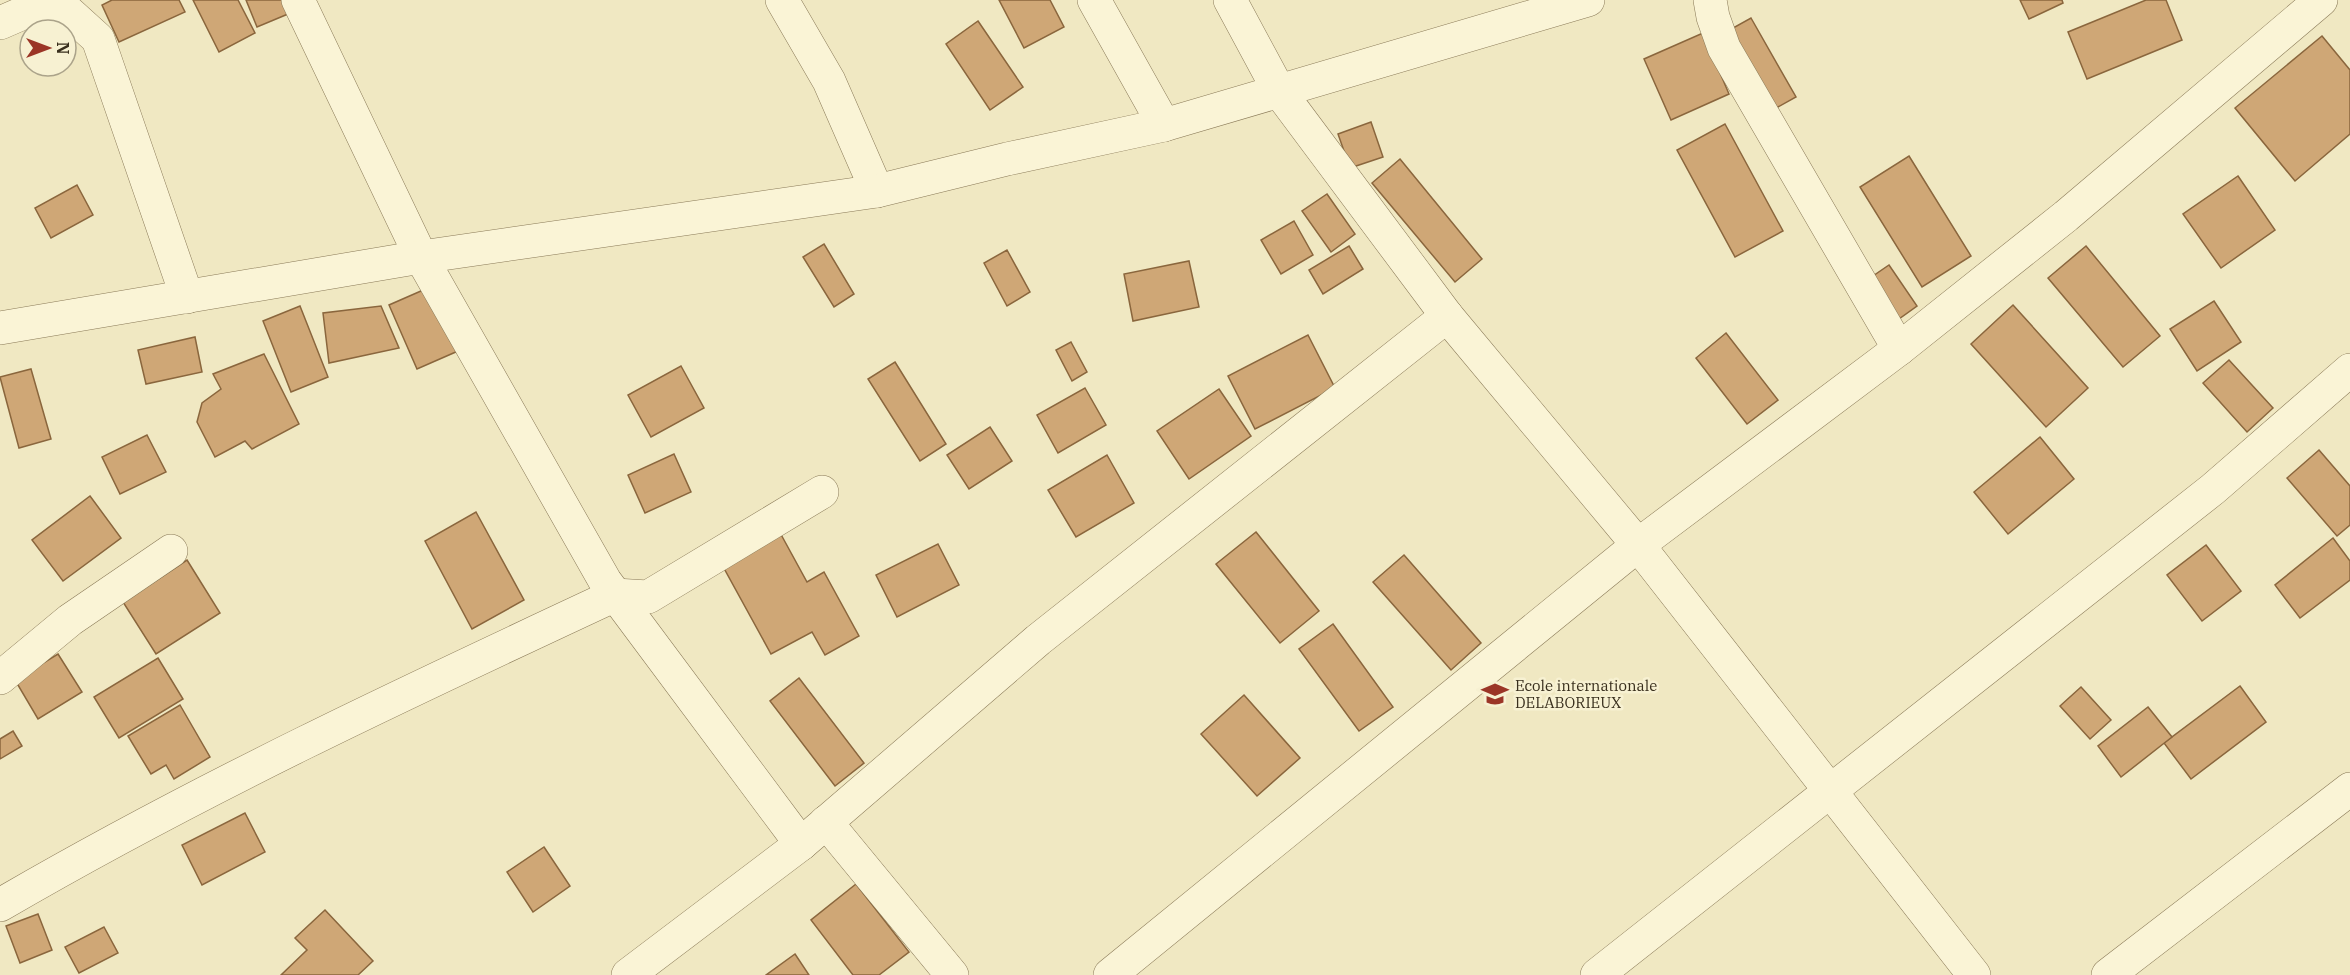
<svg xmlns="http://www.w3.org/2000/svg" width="2350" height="975" viewBox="0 0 2350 975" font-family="'IBM Plex Serif',serif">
	<rect width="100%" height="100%" fill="#f0e8c2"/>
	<g fill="#cfa776" stroke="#8a663d" stroke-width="1.5">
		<path d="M112,0H179L185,12L119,42L102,5Z"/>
		<path d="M193,0H238L255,33L219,52Z"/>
		<path d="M246,0H283L288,14L257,27Z"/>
		<path d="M999,0H1050L1064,27L1024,48Z"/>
		<path d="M2020,0H2062L2063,3L2029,19Z"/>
		<path d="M2146,0H2166L2182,40L2087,79L2068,32Z"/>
		<path d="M1751,18L1796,97L1769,112L1724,33Z"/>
		<path d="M978,21L1023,87L990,110L946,44Z"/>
		<path d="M1703,33L1729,94L1671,120L1644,59Z"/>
		<path d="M2322,36L2350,70V134L2295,181L2235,108Z"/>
		<path d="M1371,122L1383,157L1350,168L1338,134Z"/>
		<path d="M1725,124L1783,231L1735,257L1677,150Z"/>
		<path d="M1909,156L1971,256L1922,287L1860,187Z"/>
		<path d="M1400,159L1482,259L1455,282L1372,183Z"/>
		<path d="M2238,176L2275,230L2221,268L2183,214Z"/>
		<path d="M77,185L93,215L51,238L35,208Z"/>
		<path d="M1327,194L1355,234L1331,252L1302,211Z"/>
		<path d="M1294,221L1313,255L1281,274L1261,240Z"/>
		<path d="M824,244L854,294L834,307L803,257Z"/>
		<path d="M1349,246L1363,269L1323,294L1309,270Z"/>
		<path d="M2086,246L2160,336L2123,367L2048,278Z"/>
		<path d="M1007,250L1030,292L1007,306L984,263Z"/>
		<path d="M1189,261L1199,307L1133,321L1124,274Z"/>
		<path d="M1889,265L1917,306L1885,329L1857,287Z"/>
		<path d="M430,287L458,351L417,369L389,305Z"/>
		<path d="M2214,301L2241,342L2197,371L2170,329Z"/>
		<path d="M2013,305L2088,388L2046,427L1971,344Z"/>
		<path d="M300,306L328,377L291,392L263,321Z"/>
		<path d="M381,306L399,348L329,363L323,313Z"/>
		<path d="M1726,333L1778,400L1747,424L1696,358Z"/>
		<path d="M1308,335L1335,388L1255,429L1228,376Z"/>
		<path d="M195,337L202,372L146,384L138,350Z"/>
		<path d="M1071,342L1087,372L1072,381L1056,350Z"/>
		<path d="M264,354L299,424L252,449L245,441L215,457L197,422L202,403L221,389L213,374Z"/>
		<path d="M2229,360L2273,408L2247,432L2203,383Z"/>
		<path d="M895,362L946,444L920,461L868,379Z"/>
		<path d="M681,366L704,408L651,437L628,395Z"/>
		<path d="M31,369L51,439L19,448L0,377Z"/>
		<path d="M1085,388L1106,425L1058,453L1037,415Z"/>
		<path d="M1219,389L1251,436L1189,479L1157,431Z"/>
		<path d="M990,427L1012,461L969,489L947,455Z"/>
		<path d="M147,435L166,472L120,494L102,457Z"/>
		<path d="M2040,437L2074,479L2008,534L1974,492Z"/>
		<path d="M2319,450L2350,486V525L2337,536L2287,478Z"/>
		<path d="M674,454L691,492L645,513L628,475Z"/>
		<path d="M1107,455L1134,503L1076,537L1048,490Z"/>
		<path d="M90,496L121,538L63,581L32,540Z"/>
		<path d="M476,512L524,600L472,629L425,541Z"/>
		<path d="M778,529L807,582L824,572L859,636L825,655L812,632L771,654L720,561Z"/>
		<path d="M1256,532L1319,611L1280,643L1216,564Z"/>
		<path d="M2333,538L2350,561V580L2300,618L2275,585Z"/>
		<path d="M938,544L959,585L897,617L876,575Z"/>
		<path d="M2206,545L2241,591L2202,621L2167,575Z"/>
		<path d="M1404,555L1481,643L1451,670L1373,582Z"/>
		<path d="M187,560L220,613L156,654L123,602Z"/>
		<path d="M1333,624L1393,707L1359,731L1299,649Z"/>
		<path d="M58,654L82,692L38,719L15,680Z"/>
		<path d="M158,658L183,699L119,738L94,697Z"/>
		<path d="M799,678L864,763L835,786L770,701Z"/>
		<path d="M2240,686L2266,722L2191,779L2164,743Z"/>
		<path d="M2081,687L2111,720L2090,739L2060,706Z"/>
		<path d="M1244,695L1300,758L1257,796L1201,734Z"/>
		<path d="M180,705L210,757L174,779L166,765L151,774L128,736Z"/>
		<path d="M2148,707L2172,737L2121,777L2098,746Z"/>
		<path d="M13,731L22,746L0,759V739Z"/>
		<path d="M245,813L265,852L202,885L182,845Z"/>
		<path d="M544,847L570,886L533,912L507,872Z"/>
		<path d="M856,884L909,952L879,975H853L811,920Z"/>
		<path d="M325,910L373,961L358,975H281L307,950L295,938Z"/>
		<path d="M38,914L52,950L20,963L6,926Z"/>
		<path d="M104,927L118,953L79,973L65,947Z"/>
		<path d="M795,954L809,975H766Z"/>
	</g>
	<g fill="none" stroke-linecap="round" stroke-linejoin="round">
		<defs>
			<g id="minor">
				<path d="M298,0L421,257L605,581L801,844"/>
				<path d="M782,0L829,81L877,191"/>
				<path d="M1094,0L1164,125"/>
				<path d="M1230,0L1279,91L1447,316L1638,545L1974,975"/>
				<path d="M1710,0L1713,17L1724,48L1899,349"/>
				<path d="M0,23L23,13L66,10L98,39L187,297"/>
				<path d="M0,328L421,257L877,191L1007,159L1164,125L1588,0"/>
				<path d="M0,678L70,620L171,551"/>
				<path d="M826,822L952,975"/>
				<path d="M0,905C199,789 407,692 615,595L648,597L822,492"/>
				<path d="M628,975L801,844L1038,640L1447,316"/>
				<path d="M1110,975L1638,545L1899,349L2066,216L2321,0"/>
				<path d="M1597,975L2213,489L2350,370"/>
				<path d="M2108,975L2350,789"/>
			</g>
		</defs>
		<use href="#minor" stroke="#8a7a58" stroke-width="34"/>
		<use href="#minor" stroke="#faf4d6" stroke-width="33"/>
	</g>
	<defs>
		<symbol id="school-bare" viewBox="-9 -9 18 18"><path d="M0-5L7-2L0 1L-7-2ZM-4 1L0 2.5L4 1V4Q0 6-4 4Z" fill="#9b3526" stroke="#f7f1d2" stroke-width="2.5" paint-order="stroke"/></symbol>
	</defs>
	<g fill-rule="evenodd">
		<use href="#school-bare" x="1476" y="675" width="38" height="38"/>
	</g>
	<g text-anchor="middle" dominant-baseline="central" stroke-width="5" stroke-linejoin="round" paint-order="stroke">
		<g font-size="15" fill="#392f1d" stroke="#f7f1d2" text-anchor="start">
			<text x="1515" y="685">Ecole internationale<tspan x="1515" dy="17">DELABORIEUX</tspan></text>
		</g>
	</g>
	<g transform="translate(48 48) rotate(90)"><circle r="28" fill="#f7f1d2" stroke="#aba38a" stroke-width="1.5"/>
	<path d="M0-4.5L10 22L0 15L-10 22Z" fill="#9b3526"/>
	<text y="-9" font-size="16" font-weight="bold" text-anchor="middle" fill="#392f1d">N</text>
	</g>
</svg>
